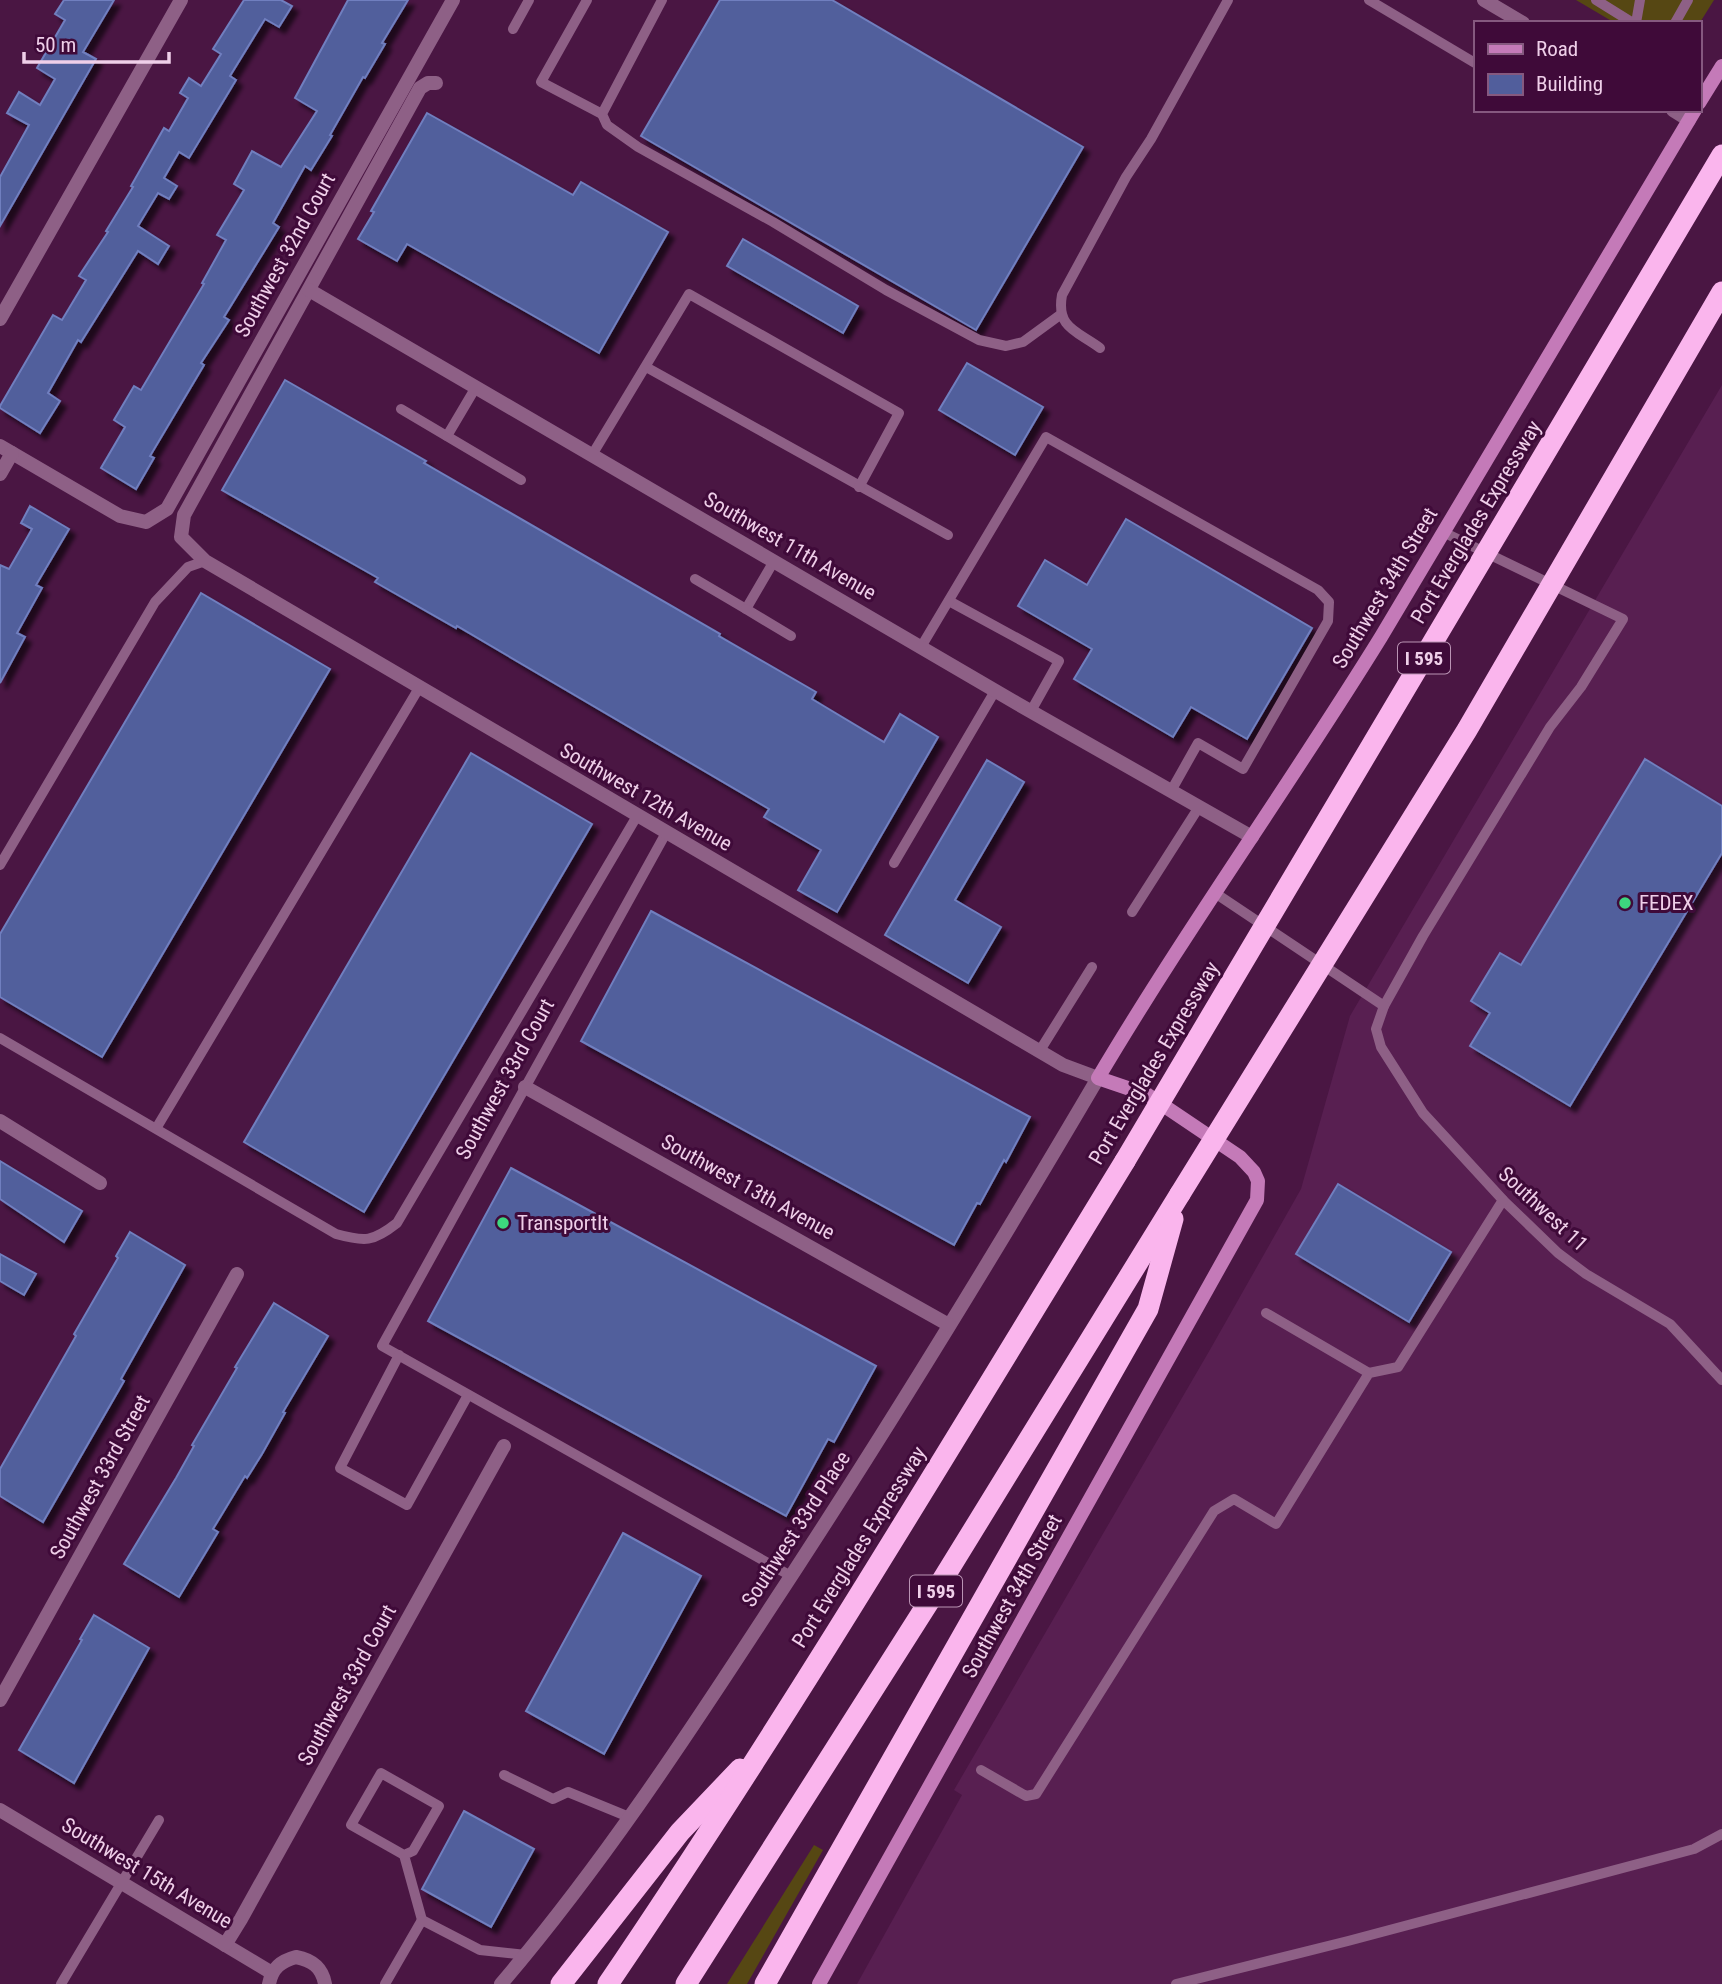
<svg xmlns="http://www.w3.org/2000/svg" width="1722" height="1984" viewBox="0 0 1722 1984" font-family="'Roboto Condensed',sans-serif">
	<defs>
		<filter id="shadow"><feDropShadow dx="6" dy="6" stdDeviation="2" flood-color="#0009"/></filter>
	</defs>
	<rect width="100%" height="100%" fill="#4a1643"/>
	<path fill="#581f51" d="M1722,385V1984H857L962,1795L954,1790L1211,1348L1301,1189L1350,1016Z"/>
	<g fill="#564713">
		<path d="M1576,0H1714L1699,24L1615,23Z"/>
		<path d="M814,1845L823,1850L747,1984H727Z"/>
	</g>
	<g fill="#515e9c" stroke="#707fbf" stroke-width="2" filter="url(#shadow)">
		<path d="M64,0H114L83,52L96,59L0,226V177L29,125L7,113L19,92L40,105L55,79L37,68L65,20L55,14Z"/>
		<path d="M244,0H281L292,6L279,27L265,19L230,76L236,80L189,158L179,152L164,178L177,186L169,199L158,193L138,226L169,246L158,264L138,251L81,342L78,340L48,393L60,401L40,433L0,408V406L53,315L62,320L86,280L79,276L108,232L106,231L133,187L131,186L164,128L169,131L188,98L180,93L189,78L201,86L221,54L213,49Z"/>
		<path d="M348,0H408L382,43L385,44L365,78L363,77L330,135L332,136L311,170L305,166L273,223L279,227L224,317L229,320L201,363L204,365L150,456L154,458L136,489L101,468L125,427L114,420L134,386L141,390L204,284L202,283L226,240L217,235L244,190L234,184L252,151L281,167L317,111L295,98Z"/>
		<path d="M720,0H832L1083,147L976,330L641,136Z"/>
		<path d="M427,113L573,195L581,182L668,232L599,353L407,244L397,261L358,239L374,212L371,211Z"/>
		<path d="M743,239L858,306L843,333L727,266Z"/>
		<path d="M967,363L1043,407L1015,455L939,410Z"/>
		<path d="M285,380L426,461L424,463L720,634L719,636L816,692L812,699L884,742L900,714L938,737L837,912L798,890L821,850L764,817L769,809L457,626L456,628L375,582L378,578L222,490Z"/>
		<path d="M30,506L69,529L36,585L42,588L17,633L25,637L0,683V565L9,569L32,529L21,523Z"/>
		<path d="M1126,519L1312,628L1247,739L1191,707L1173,737L1074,679L1092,649L1018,606L1045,560L1087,585Z"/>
		<path d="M201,593L330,669L102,1057L0,997V934Z"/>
		<path d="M471,753L592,824L364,1212L244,1142Z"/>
		<path d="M1645,759L1722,806V853L1570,1106L1470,1046L1490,1013L1471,1001L1500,953L1521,965Z"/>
		<path d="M987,760L1024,782L955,900L1001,927L968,983L885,935Z"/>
		<path d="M651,911L1030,1117L1006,1162L1004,1160L980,1204L977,1203L954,1245L581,1041Z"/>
		<path d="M0,1161L82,1211L64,1242L0,1199Z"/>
		<path d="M511,1168L876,1366L834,1442L828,1439L786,1516L428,1321Z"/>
		<path d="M1338,1184L1451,1252L1409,1322L1296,1254Z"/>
		<path d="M130,1232L185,1265L121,1379L124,1381L43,1522L0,1496V1469L76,1336L74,1334L118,1258L116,1256Z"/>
		<path d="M0,1254L36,1274L24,1295L0,1281Z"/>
		<path d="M274,1303L328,1336L283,1412L285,1413L262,1454L247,1478L245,1476L213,1529L218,1532L179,1597L124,1564L176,1478L194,1446L192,1445L237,1368L235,1367Z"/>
		<path d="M623,1533L701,1576L604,1754L526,1711Z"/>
		<path d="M94,1615L149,1648L74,1783L19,1750L82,1640L80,1639Z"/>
		<path d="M464,1811L534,1849L491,1927L422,1889Z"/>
	</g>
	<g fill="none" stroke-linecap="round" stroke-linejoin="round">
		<g stroke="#8e6086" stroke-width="10">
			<path d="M587,0L541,82L602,114"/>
			<path d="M662,0L602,114L607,125L638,147L773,222L886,290L979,340L1006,346L1023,342L1060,315"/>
			<path d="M1369,0L1475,63"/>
			<path d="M1596,0L1633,23"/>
			<path d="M1636,23L1640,0"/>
			<path d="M1675,23L1688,0"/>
			<path d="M513,29L529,0"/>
			<path d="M1100,348C1077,331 1056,328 1062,295L1126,177L1151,139L1228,0"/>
			<path d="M646,367L948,535"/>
			<path d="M401,409L521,480"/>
			<path d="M447,436L476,387"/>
			<path d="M592,455L689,294L899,413L859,487"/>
			<path d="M1443,532L1623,619L1581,687L1550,727L1423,936L1384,1006L1376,1029L1381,1047L1423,1113L1503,1200L1558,1253L1586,1274L1670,1324L1722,1380"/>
			<path d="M695,579L746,609L774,561"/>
			<path d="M949,601L1059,661L1031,711"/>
			<path d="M746,609L791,636"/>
			<path d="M921,647L1046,437L1318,590L1329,602L1328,621L1243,769L1198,743L1171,791"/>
			<path d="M666,833L382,1346L791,1576"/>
			<path d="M894,863L995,691"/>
			<path d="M0,865L155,602L188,567L205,561"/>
			<path d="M1215,893L1384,1006"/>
			<path d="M1132,912L1199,807"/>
			<path d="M0,1038L336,1234C365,1242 373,1242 397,1223L637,816"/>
			<path d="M1039,1052L1092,967"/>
			<path d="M157,1127L419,688"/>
			<path d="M1266,1313L1369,1373"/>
			<path d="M399,1355L340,1468L407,1505L468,1395"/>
			<path d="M981,1770L1026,1796L1036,1794L1214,1511L1234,1499L1276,1524L1369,1373L1398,1367L1503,1200"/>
			<path d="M504,1775L553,1799L568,1792L629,1817"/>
			<path d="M404,1855L413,1851L439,1806L381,1773L351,1825L404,1855L422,1920L480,1950L526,1955"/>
			<path d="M61,1984L159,1820"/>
			<path d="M385,1984L422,1920"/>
			<path d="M1176,1984L1348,1941L1694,1849L1722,1834"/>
		</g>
		<g stroke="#8e6086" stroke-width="14">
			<path d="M1484,0L1523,23"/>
			<path d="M436,83H428L420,88L184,515L181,537L205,561L1063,1065L1098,1078C991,1260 881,1440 765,1616C683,1742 599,1869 501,1984"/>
			<path d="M1673,110L1689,120"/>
			<path d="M309,290L1018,704L1252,837"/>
			<path d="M0,319L181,0"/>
			<path d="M0,446L120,516L146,522L167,509L453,0"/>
			<path d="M0,474L12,453"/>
			<path d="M525,1087L949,1325"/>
			<path d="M0,1121L100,1183"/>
			<path d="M0,1700L237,1274"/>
			<path d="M0,1810L272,1973"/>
			<path d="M225,1945L241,1919L504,1446"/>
			<path d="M269,1984C272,1968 281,1961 296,1957C312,1960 322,1967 325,1984"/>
		</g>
		<g stroke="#c47ab8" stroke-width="14">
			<path d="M1699,103L1722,66"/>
			<path d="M819,1984L1257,1200L1258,1181L1254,1172L1240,1157L1148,1095L1098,1078C1187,928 1289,786 1381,637L1695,110"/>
		</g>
		<g stroke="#fab5ed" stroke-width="21">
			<path d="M561,1984L680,1832L740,1769"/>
			<path d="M608,1984C790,1716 956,1437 1125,1161"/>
			<path d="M686,1984L930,1600L1180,1194"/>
			<path d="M765,1984L1148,1309L1173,1219"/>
		</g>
		<g stroke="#fab5ed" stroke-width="21">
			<path d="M1125,1161L1722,155"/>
			<path d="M1180,1194L1467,730L1722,292"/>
		</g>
	</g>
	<g fill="#3dd77e" stroke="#3f0a39" stroke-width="2.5">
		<circle cx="1625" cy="903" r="7"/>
		<circle cx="503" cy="1223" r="7"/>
	</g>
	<g text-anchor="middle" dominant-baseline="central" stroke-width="6" stroke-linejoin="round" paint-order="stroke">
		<g fill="#3f0a39" stroke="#ba94b4" stroke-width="2">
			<rect x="1398" y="642.5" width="52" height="31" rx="5"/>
			<rect x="910" y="1575.5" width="52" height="31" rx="5"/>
		</g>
		<g font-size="19" font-weight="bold" fill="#efcfe9">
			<text x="1424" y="658">I 595</text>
			<text x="936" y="1591">I 595</text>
		</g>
		<g font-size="21" fill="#efcfe9" stroke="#3f0a39">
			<text transform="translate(285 255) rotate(-61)">Southwest 32nd Court</text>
			<text transform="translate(1476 522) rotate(-59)">Port Everglades Expressway</text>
			<text transform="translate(790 546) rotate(30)">Southwest 11th Avenue</text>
			<text transform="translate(1385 588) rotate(-59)">Southwest 34th Street</text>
			<text transform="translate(646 797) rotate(30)">Southwest 12th Avenue</text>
			<text transform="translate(1154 1063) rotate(-59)">Port Everglades Expressway</text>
			<text transform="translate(505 1079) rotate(-61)">Southwest 33rd Court</text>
			<text transform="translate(748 1187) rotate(29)">Southwest 13th Avenue</text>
			<text transform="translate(1543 1209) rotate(43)">Southwest 11</text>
			<text transform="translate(100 1477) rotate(-61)">Southwest 33rd Street</text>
			<text transform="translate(796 1529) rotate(-57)">Southwest 33rd Place</text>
			<text transform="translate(859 1547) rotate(-58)">Port Everglades Expressway</text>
			<text transform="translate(1012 1596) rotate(-61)">Southwest 34th Street</text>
			<text transform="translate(347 1685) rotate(-61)">Southwest 33rd Court</text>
			<text transform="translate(147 1873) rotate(31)">Southwest 15th Avenue</text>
		</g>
		<g font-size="21" fill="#efcfe9" stroke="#3f0a39" text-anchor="start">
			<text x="1639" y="903">FEDEX</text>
			<text x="517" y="1223">TransportIt</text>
		</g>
	</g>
	<rect x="1474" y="21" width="228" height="91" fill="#3f0a39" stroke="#85597f" stroke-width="2"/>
	<rect x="1488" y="44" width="35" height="10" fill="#c47ab8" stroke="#85597f" stroke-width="2"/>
	<text x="1536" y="56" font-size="21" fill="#efcfe9">Road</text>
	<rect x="1488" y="74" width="35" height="21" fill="#515e9c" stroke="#85597f" stroke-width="2"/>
	<text x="1536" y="91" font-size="21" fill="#efcfe9">Building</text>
	<path d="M24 52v10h145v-10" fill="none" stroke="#efcfe9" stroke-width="3.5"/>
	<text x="35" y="52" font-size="21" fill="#efcfe9" stroke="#3f0a39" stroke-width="5" paint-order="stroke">50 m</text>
</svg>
